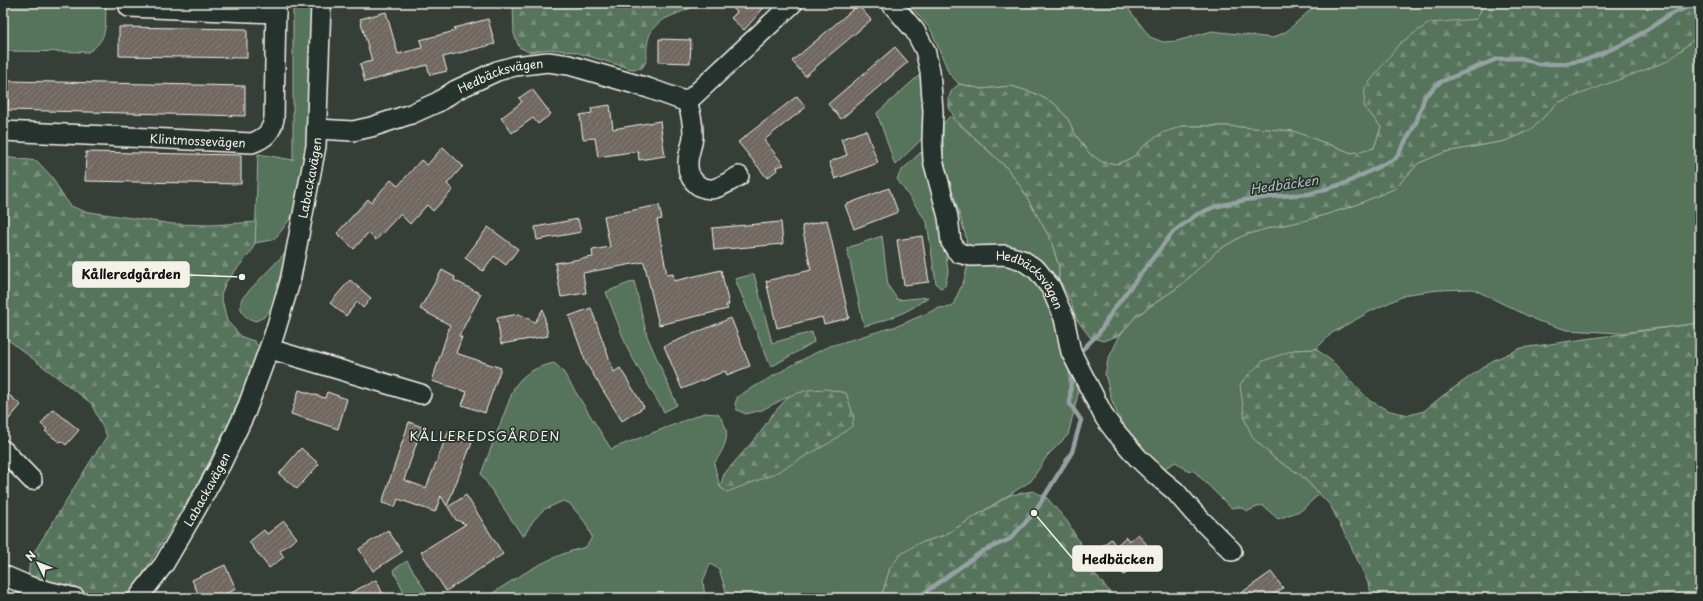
<svg xmlns="http://www.w3.org/2000/svg" width="1703" height="601" viewBox="0 0 1703 601" font-family="'Playpen Sans',sans-serif">
	<defs>
		<pattern id="forest-firs" width="22" height="20" patternUnits="userSpaceOnUse"><rect width="22" height="20" fill="#56735b"/><path d="M5 1l3.5 6h-7zM16 11l3.5 6h-7z" fill="#778e7a"/></pattern>
		<pattern id="building-hatch" width="6" height="6" patternUnits="userSpaceOnUse"><rect width="6" height="6" fill="#706860"/><path d="M-1 1l2-2M0 6l6-6M5 7l2-2" fill="none" stroke="#857e77"/></pattern>
	</defs>
	<rect width="100%" height="100%" fill="#353e37"/>
	<filter id="ink" filterUnits="userSpaceOnUse"><feTurbulence type="fractalNoise" baseFrequency=".025" numOctaves="2"/><feDisplacementMap in="SourceGraphic" scale="8" xChannelSelector="R" yChannelSelector="G"/><feConvolveMatrix kernelMatrix="1 2 1 2 8 2 1 2 1" color-interpolation-filters="sRGB"/></filter>
	<g filter="url(#ink)">
		<g fill="#56735b" stroke="#a5b2a2">
			<path d="M3,3H106C105,24 109,40 88,52L3,51Z"/>
			<path d="M293,3H318L313,114L300,201L290,219L278,235L272,240L255,243L258,154L293,160Z"/>
			<path d="M908,3H1124L1150,37L1163,42L1177,41L1212,31L1273,38L1287,31L1318,3H1484L1477,19L1364,106L1381,127L1374,148L1352,153L1293,131L1226,126H1183L1148,142L1133,157L1118,164L1101,162L1089,153L1075,134L1068,119L1055,104L1034,93L1011,86L982,89L959,84L949,73L931,30Z"/>
			<path d="M1693,38L1700,57V323L1620,333L1567,330L1538,321L1473,289L1439,290L1408,294L1371,311L1332,333L1316,349L1294,350L1274,458L1301,475L1319,494L1302,510L1278,519L1262,505L1248,511L1239,507L1231,508L1194,471L1186,470L1176,462L1163,469L1130,435L1117,413L1112,401L1105,374L1108,360L1120,335L1135,317L1181,285L1218,250L1242,236L1269,228L1308,220L1353,206L1394,189L1419,163L1445,152L1505,141L1532,129L1557,103L1682,50Z"/>
			<path d="M924,71L926,135L895,165L877,113Z"/>
			<path d="M950,116L1007,168L1021,187L1051,240L1059,268V280L1052,298L1067,349L1078,394L1068,435L1047,456L1031,481L945,535L917,544L890,568L881,598H728L719,569L710,564L703,581L705,598H485C518,577 547,556 586,547L592,537L585,522L569,503L563,501L543,510L533,521L523,537L481,474L514,388C524,372 537,367 554,363L562,370L611,449L704,413L718,414C733,433 726,445 714,464L720,487L727,492L789,396L762,410L746,414L737,410L735,404L738,396L796,363L827,347L900,325L939,308L952,307L964,280L968,265L966,237L943,159V124Z"/>
			<path d="M921,152L927,165L942,223L948,272L945,286L940,288L936,283L927,222L897,179L901,171Z"/>
			<path d="M882,236L888,286L898,300L928,297C908,313 888,320 864,326L847,248Z"/>
			<path d="M287,251L271,308L264,317L256,321C243,318 238,310 242,298Z"/>
			<path d="M754,274L772,343L812,332L814,342L771,367L735,279Z"/>
			<path d="M634,281L647,336L677,405L664,412L628,350L606,292Z"/>
			<path d="M407,561L430,598H407L393,570Z"/>
		</g>
		<g fill="url(#forest-firs)" stroke="#a5b2a2">
			<path d="M513,3H701C669,20 644,16 647,60L642,68L632,69L575,52L549,49L529,52L519,47L514,34Z"/>
			<path d="M1484,3H1700V34L1668,61L1557,103L1532,129L1505,141L1445,152L1419,163L1394,189L1353,206L1308,220L1269,228L1242,236L1218,250L1181,285L1135,317L1120,335L1103,341L1090,337L1077,320L1070,300L1059,280V267L1051,240L1021,187L1007,168L955,119L949,107V97L952,90L959,84L982,89L1011,86L1034,93L1055,104L1068,119L1075,134L1089,153L1102,162L1118,164L1133,157L1148,142L1162,133L1183,126H1226L1293,131L1352,153L1374,148L1381,127L1364,106L1365,88L1399,44L1429,23L1477,19Z"/>
			<path d="M3,157L37,161L52,177L61,193L71,206L83,211L173,224L211,225L256,222L255,243L251,252L226,282L221,295L227,321L242,337L254,341L260,348L231,419L196,487L128,598H24L27,590L30,559L90,462L107,436L91,403L3,336Z"/>
			<path d="M1700,323V598H1373L1366,578L1350,544L1330,505L1301,475L1274,458L1253,438L1245,420L1240,385L1244,379L1263,361L1294,350L1316,349L1333,362L1370,401L1390,411L1409,415L1424,411L1441,397L1492,361L1521,348Z"/>
			<path d="M826,389L846,393L854,417L852,426L831,442L772,475L727,492L720,487L724,474L760,433L771,416L789,396L808,390Z"/>
			<path d="M1033,491L1047,498L1067,521L1081,545L1095,574L1115,598H881L890,568L900,555L917,544L945,535L1010,495Z"/>
		</g>
		<g fill="none" stroke-linecap="round" stroke-linejoin="round">
			<g stroke="#95a1a2" stroke-width="4.5">
				<path d="M1082,350L1099,333L1113,310L1173,232L1196,215L1214,207L1245,200L1279,196L1309,194L1346,183L1396,158L1416,123L1425,96L1440,82L1497,59L1521,58L1538,64H1560L1586,60L1628,42L1671,14L1698,3"/>
				<path d="M917,598L983,551L1010,539L1034,513L1072,452L1081,420L1070,404L1071,372"/>
			</g>
		</g>
		<g fill="url(#building-hatch)" stroke="#f4f1e8">
			<path d="M727,3H768L744,30L731,18L737,12Z"/>
			<path d="M858,5L871,20L805,76L792,61Z"/>
			<path d="M386,12L398,54L422,48L420,40L455,31L454,28L488,19L495,44L443,57L447,71L430,75L427,65L365,82L360,64L372,61L360,19Z"/>
			<path d="M119,27L247,29V58L119,56Z"/>
			<path d="M659,39L691,40L690,63L659,62Z"/>
			<path d="M895,47L908,62L841,119L828,104Z"/>
			<path d="M9,81L245,86V116L8,110Z"/>
			<path d="M532,89L551,114L538,124L533,118L512,133L501,118L522,102L519,98Z"/>
			<path d="M797,96L806,107L764,140L784,165L776,167L777,170L767,178L738,142Z"/>
			<path d="M610,105L613,129L660,121L665,156L639,160L638,151L598,157L595,138L583,139L580,115L592,113L591,108Z"/>
			<path d="M866,130L878,163L835,179L829,162L847,155L841,139Z"/>
			<path d="M443,147L463,166L447,184L453,190L433,211L427,205L410,224L400,214L376,240L368,233L354,249L337,233L368,199L371,202L391,180L398,186L421,160L427,165Z"/>
			<path d="M86,152L241,155V184L85,181Z"/>
			<path d="M889,188L898,212L854,229L845,205Z"/>
			<path d="M659,205L662,219L657,220L667,275L673,274L674,281L721,270L729,305H726L728,309L659,325L644,262L583,273L586,293L561,297L555,263L593,257L592,250L610,247L604,216Z"/>
			<path d="M578,219L581,232L537,240L535,227Z"/>
			<path d="M827,220L849,318L824,324L822,317L777,328L766,281L811,270L802,226Z"/>
			<path d="M781,222L783,244L714,250L712,228Z"/>
			<path d="M488,227L518,249L506,265L494,256L483,271L465,258Z"/>
			<path d="M922,236L929,282L904,285L897,240Z"/>
			<path d="M442,270L455,277L454,280L481,294L459,336L462,337L456,353L501,368L485,413L462,405L467,392L432,381L450,325L420,309Z"/>
			<path d="M350,280L371,298L363,308L357,302L346,316L330,303Z"/>
			<path d="M591,308L614,372L620,368L644,407L622,421L586,363L569,316Z"/>
			<path d="M543,309L548,336L501,344L497,318L519,314L535,322Z"/>
			<path d="M731,318L750,366L727,375L725,371L682,389L664,346Z"/>
			<path d="M3,390L21,405L3,426Z"/>
			<path d="M299,390L325,398L327,392L347,399L338,429L291,414Z"/>
			<path d="M53,409L79,430L66,445L61,441L59,442L45,431L47,429L41,424Z"/>
			<path d="M409,422L422,427L404,480L426,488L449,430L473,440L447,506L441,496L435,512L398,499L395,507L382,503Z"/>
			<path d="M301,448L319,464L297,489L279,474Z"/>
			<path d="M466,495L503,554L446,591L421,552L466,524L456,520L448,507Z"/>
			<path d="M284,521L297,538L280,551L284,557L269,568L249,542L264,530L267,534Z"/>
			<path d="M388,530L402,552L373,571L359,549Z"/>
			<path d="M1138,534L1147,545L1128,561L1133,567L1124,575L1101,547L1111,539L1116,546L1126,537L1129,541Z"/>
			<path d="M225,565L236,589L216,598H200L192,580Z"/>
			<path d="M1271,572L1283,588L1269,598H1234Z"/>
			<path d="M376,580L385,598H340Z"/>
		</g>
		<g fill="none" stroke-linecap="round" stroke-linejoin="round">
			<defs>
				<g id="minor">
					<path id="s1" d="M891,3L915,31L925,50L930,71L933,111L932,141L933,160L948,217L951,242L956,250L959,253L971,256L1005,255L1022,260L1037,270L1051,288L1064,318L1071,352L1105,418L1114,430L1138,458L1158,477L1175,491L1194,513L1232,551"/>
					<path d="M129,7L276,13"/>
					<path d="M687,102C691,113 693,123 693,135C693,145 687,155 688,165C688,178 697,189 711,189C718,189 732,180 739,176"/>
					<path id="s2" d="M317,129L353,131L371,127L411,114L438,102L456,90L497,71L515,66L548,62L569,65L648,88L687,102L793,3"/>
					<path id="s3" d="M3,131L252,143C265,138 271,133 274,119L276,3"/>
					<path d="M270,349L421,394"/>
					<path d="M3,450L32,480"/>
					<path d="M3,575L31,587L75,598"/>
					<path id="s4" d="M138,598L164,564L196,509L221,464L246,411L274,335L290,282L316,146L321,3"/>
				</g>
			</defs>
			<use href="#minor" stroke="#f4f1e8" stroke-width="22"/>
			<use href="#minor" stroke="#26332d" stroke-width="19"/>
		</g>
	</g>
	<g text-anchor="middle" dominant-baseline="central" stroke-width="3.5" stroke-linejoin="round" paint-order="stroke">
		<g font-size="12" fill="#f4f1e8" stroke="#26332d">
			<text stroke="none"><textPath href="#s2" startOffset="195">Hedbäcksvägen</textPath></text>
			<text stroke="none"><textPath href="#s3" startOffset="195">Klintmossevägen</textPath></text>
			<text stroke="none"><textPath href="#s4" startOffset="459">Labackavägen</textPath></text>
			<text stroke="none"><textPath href="#s1" startOffset="349">Hedbäcksvägen</textPath></text>
			<text stroke="none"><textPath href="#s4" startOffset="129">Labackavägen</textPath></text>
		</g>
		<g font-size="13" font-style="italic" fill="#b4bbb9" stroke="#26332d">
			<text transform="translate(1284 184) rotate(-8)">Hedbäcken</text>
		</g>
		<g font-size="13" letter-spacing="1" fill="#f4f1e8" stroke="#26332d">
			<text x="485" y="435">KÅLLEREDSGÅRDEN</text>
		</g>
	</g>
	<path fill="none" stroke="#f4f1e8" stroke-width="1.5" d="M242 277L189 275M1034 513L1073 559"/>
	<g fill="#f4f1e8" stroke="#26332d" stroke-width="1.5">
		<circle cx="242" cy="277" r="4"/>
		<circle cx="1034" cy="513" r="4"/>
	</g>
	<g fill="#f4f1e8" stroke="#f4f1e8" stroke-width="1.5">
		<rect x="73" y="262" width="116" height="25" rx="4"/>
		<rect x="1073" y="546" width="89" height="25" rx="4"/>
	</g>
	<g font-size="13" text-anchor="middle" font-weight="bold" fill="#111">
		<text x="131" y="279">Kålleredgården</text>
		<text x="1118" y="564">Hedbäcken</text>
	</g>
	<rect width="1703" height="601" fill="none" stroke="#26332d" stroke-width="16"/>
	<rect x="8" y="8" width="1687" height="585" fill="none" stroke="#f4f1e8" stroke-width="1.5" filter="url(#ink)"/>
	<g transform="translate(38 563) rotate(313)" stroke="#26332d" stroke-width="3" paint-order="stroke">
	<path d="M0-3L7 15L0 10L-7 15Z" fill="#f4f1e8"/>
	<text y="-6" font-size="11" font-weight="bold" text-anchor="middle" fill="#f4f1e8">N</text>
	</g>
</svg>
